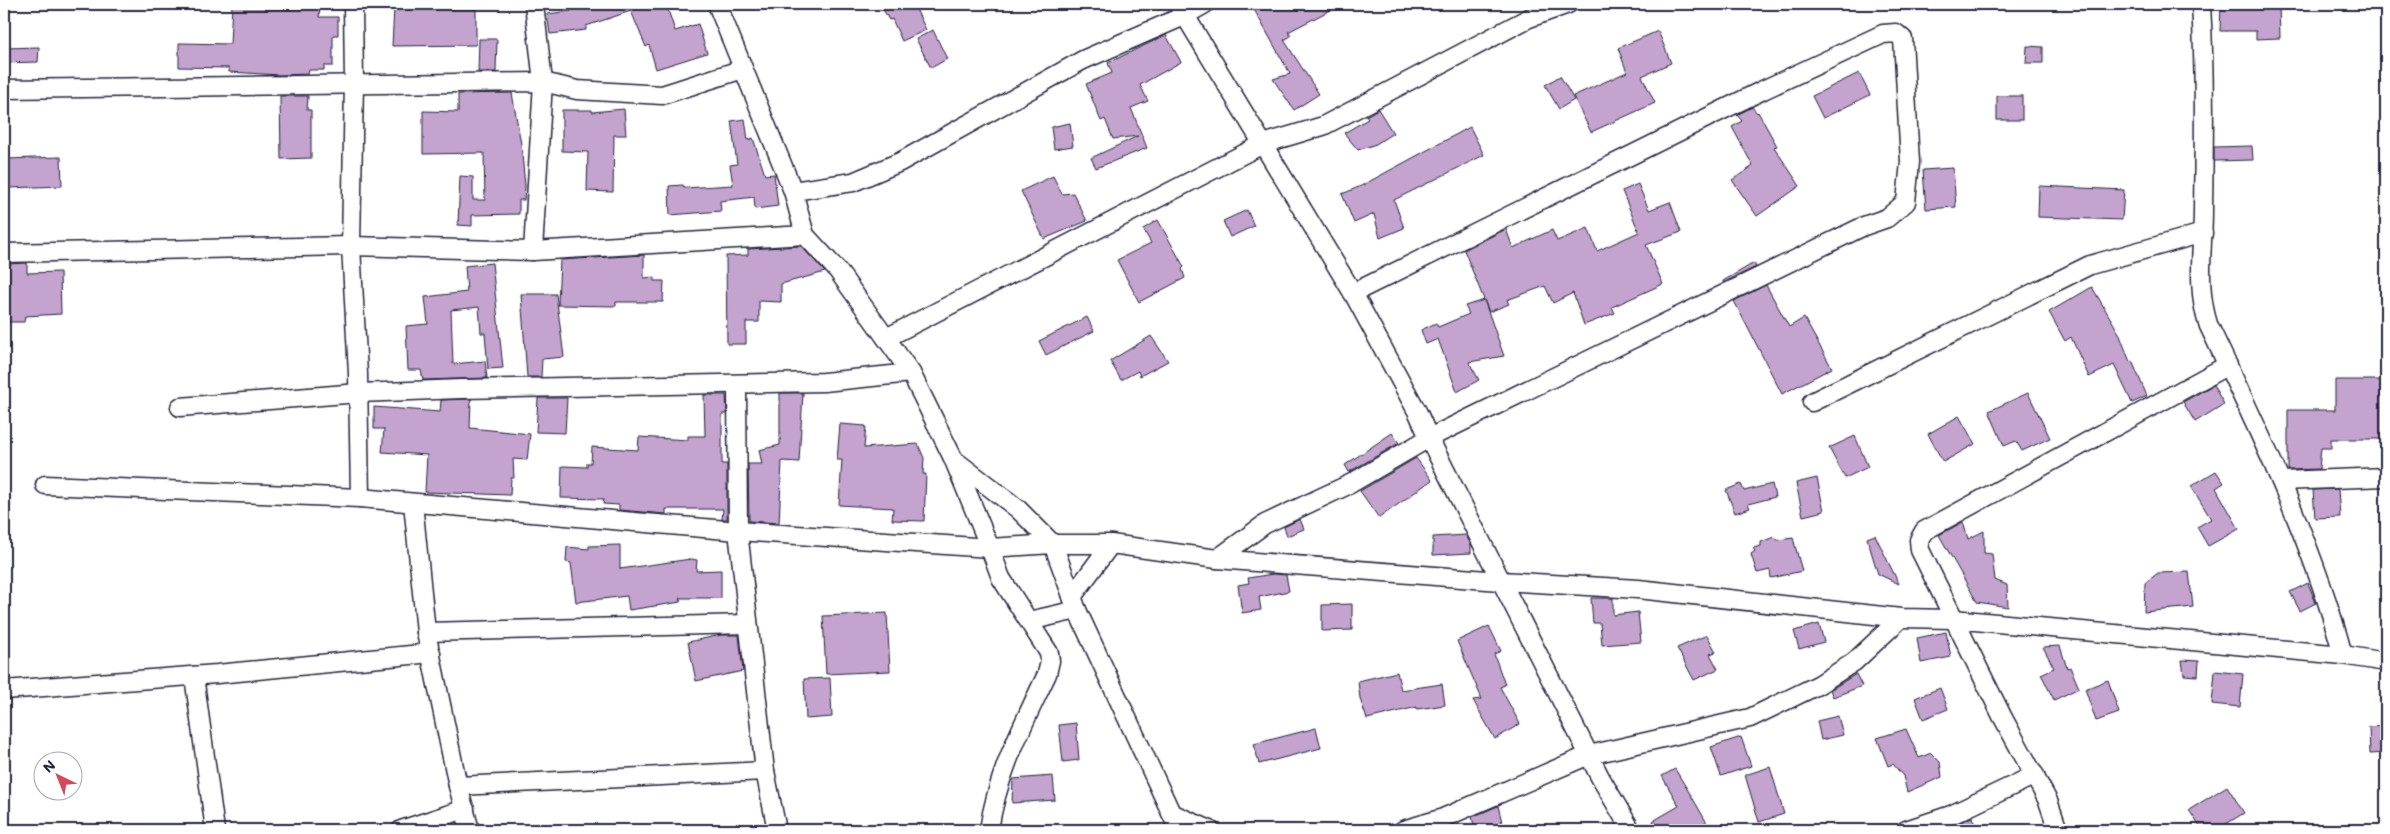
<svg xmlns="http://www.w3.org/2000/svg" width="2390" height="834" viewBox="0 0 2390 834" font-family="Mali,sans-serif">
	<rect width="100%" height="100%" fill="#fff"/>
	<filter id="ink" filterUnits="userSpaceOnUse"><feTurbulence type="fractalNoise" baseFrequency=".02" numOctaves="2"/><feDisplacementMap in="SourceGraphic" scale="10" xChannelSelector="R" yChannelSelector="G"/><feConvolveMatrix kernelMatrix="1 2 1 2 8 2 1 2 1" color-interpolation-filters="sRGB"/></filter>
	<g filter="url(#ink)">
		<g fill="#c4a4cf" stroke="#22223b">
			<path d="M232,4L320,6L319,17H338V35H333V66H324V70H309L308,74L280,75L229,72V68L179,67V43L230,44Z"/>
			<path d="M570,4H666L675,31L698,24L707,53L656,69L649,45L646,47L631,11L586,26V30L550,34L547,14L571,11Z"/>
			<path d="M880,4H922L915,7L926,30L902,41L892,19L889,20Z"/>
			<path d="M1251,4H1342L1288,32L1291,36L1284,40L1319,94L1294,110L1273,79L1290,74Z"/>
			<path d="M2221,4H2279L2280,38L2256,39V31H2220Z"/>
			<path d="M394,8H476V45L392,46Z"/>
			<path d="M933,30L947,59L931,68L916,39Z"/>
			<path d="M1658,31L1671,63L1642,76L1655,103L1591,132L1573,96L1627,72L1618,48Z"/>
			<path d="M1166,35L1181,62L1140,85L1148,101L1131,108L1147,148L1096,168L1091,158L1138,136L1113,139L1105,119L1101,121L1086,84L1112,73L1108,63Z"/>
			<path d="M479,39H497L496,72H478Z"/>
			<path d="M2027,46L2043,47V63H2026Z"/>
			<path d="M39,47L38,62L4,63V48Z"/>
			<path d="M1859,73L1870,95L1823,118L1812,96Z"/>
			<path d="M1560,76L1574,100L1559,109L1545,85Z"/>
			<path d="M512,93L521,144L525,186L524,200H519V214L472,215V226L458,225L460,176L473,177V200H485L484,153L423,154V111L458,112V94Z"/>
			<path d="M280,96H308L307,110H311V158L281,159Z"/>
			<rect x="1997" y="96" width="25" height="24"/>
			<path d="M1752,107L1757,113L1758,112L1777,146L1774,147L1800,186L1757,216L1732,180L1753,166L1732,127L1742,121L1737,115Z"/>
			<path d="M624,109L626,135H614L613,192L587,191L588,152L562,151V110H592V112Z"/>
			<path d="M1378,109L1393,133L1376,144L1358,150L1344,133L1368,119L1366,116Z"/>
			<path d="M745,119L748,140L753,138L765,175L774,174L778,206L755,209L754,197L720,201L721,211L670,215L669,186L683,185L684,188L733,185L730,165L737,164L731,121Z"/>
			<path d="M1070,123L1073,146L1054,149L1051,127Z"/>
			<path d="M1470,127L1484,155L1394,200L1404,228L1380,238L1374,214L1354,223L1342,194L1361,186Z"/>
			<path d="M2252,146L2253,160L2214,161V147Z"/>
			<path d="M61,157L62,186L8,188L7,159Z"/>
			<path d="M1953,168L1956,207L1926,209L1923,170Z"/>
			<path d="M1053,176L1062,194L1073,193L1087,221L1044,239L1021,191Z"/>
			<path d="M1638,184L1649,210L1670,202L1681,232L1646,245L1663,284L1612,307L1615,313L1584,325L1573,293L1553,303L1545,286L1507,300L1509,304L1489,312L1464,250L1506,229L1513,248L1552,230L1557,241L1588,228L1597,251L1639,232L1622,191Z"/>
			<path d="M2039,186L2124,190L2122,220L2038,217Z"/>
			<path d="M1247,210L1254,226L1230,237L1223,221Z"/>
			<path d="M1158,220L1184,267L1182,269L1185,278L1139,302L1117,260L1151,243L1143,229Z"/>
			<path d="M801,246L825,272L781,284V302L759,301V322H746V344H727L726,256L748,255V249Z"/>
			<path d="M644,255V278L654,277V281H664L663,302H616V306L558,305L560,260Z"/>
			<path d="M27,263V273L60,272L61,314L25,316L24,322H6V264Z"/>
			<path d="M492,263L503,368L488,369L485,333H481L479,307L451,310L453,364L485,361L487,378L423,380L421,370H408L406,326L428,324L425,297L467,292L465,266Z"/>
			<path d="M1754,263L1756,267L1723,283V281Z"/>
			<path d="M1766,285L1789,327L1804,318L1832,368L1782,394L1734,301Z"/>
			<path d="M2092,287L2119,333L2130,362L2132,361L2147,396L2132,403L2114,365L2089,377L2071,337L2065,341L2049,312Z"/>
			<path d="M521,294H556L564,357L542,359L541,377H527Z"/>
			<path d="M1484,300L1504,356L1469,362L1479,380L1457,392L1438,339L1426,344L1421,330L1436,323L1438,327L1469,314L1465,306Z"/>
			<path d="M1087,317L1094,331L1046,355L1039,341Z"/>
			<path d="M1151,336L1168,361L1140,376L1138,371L1121,380L1110,361Z"/>
			<path d="M2335,380H2385V439H2331V448H2321L2319,469L2288,470V410H2335Z"/>
			<path d="M2213,385L2224,404L2195,422L2183,402Z"/>
			<path d="M780,393H803L799,462L782,461L779,523L749,521L748,464H762L759,450L780,445Z"/>
			<path d="M2028,393L2050,438L2022,451L2016,441L2004,446L1989,411Z"/>
			<path d="M704,395H726L727,414H722V464H727V519H722L723,509H666V514L619,510V505L603,504L604,499L561,498L562,466L587,467V463H591L592,447L638,450L639,437L688,440V436H705Z"/>
			<path d="M538,398H567L565,433L536,432Z"/>
			<path d="M471,399L470,428L530,434L527,460L513,459L514,478H511L510,495L425,492L427,455L382,452L384,429H374V407L440,412L441,400Z"/>
			<path d="M1959,416L1975,444L1943,462L1928,434Z"/>
			<path d="M840,424L866,426L864,448L918,444L924,458L923,474H926L924,521L892,520L893,508L839,505L842,460H837Z"/>
			<path d="M1392,433L1399,443L1349,472L1345,465Z"/>
			<path d="M1855,436L1868,467L1845,478L1829,448Z"/>
			<path d="M1416,458L1432,480L1379,518L1360,491Z"/>
			<path d="M2216,471L2224,483L2216,488L2239,529L2208,546L2197,527L2211,519L2191,486Z"/>
			<path d="M1817,478L1824,511L1803,516L1796,483Z"/>
			<path d="M1741,484L1744,491L1772,484L1775,497L1748,504L1750,508L1735,513L1726,490Z"/>
			<path d="M2338,489L2340,517L2315,518L2313,490Z"/>
			<path d="M1300,519L1304,529L1287,536L1284,527Z"/>
			<path d="M1963,522L1968,539L1984,531V553L1992,554L1995,580L2007,585L2008,607L1977,602L1939,535Z"/>
			<path d="M1466,535L1471,545V553L1433,555V537Z"/>
			<path d="M1875,535L1899,584L1878,574L1867,538Z"/>
			<path d="M1774,537L1778,540L1793,538L1802,571L1771,578L1770,570L1757,573L1751,554L1755,551L1753,548L1761,546V542Z"/>
			<path d="M620,545V569L691,559L697,560L696,571L721,570V598H680L681,602L629,610L627,596L576,602L571,563L566,562L567,547L589,549V546Z"/>
			<path d="M2189,572L2193,607L2144,612L2145,583L2158,573Z"/>
			<path d="M1273,574L1286,575L1289,591L1259,597L1261,610L1242,613L1238,585L1249,583L1248,578Z"/>
			<path d="M2308,583L2316,603L2300,611L2290,592Z"/>
			<path d="M1591,598H1613V615L1638,612L1641,642L1602,645L1600,623H1593Z"/>
			<path d="M1352,604V630L1322,631V605Z"/>
			<path d="M887,613L890,671L826,674L823,616Z"/>
			<path d="M1819,624L1824,642L1799,649L1794,631Z"/>
			<path d="M1489,626L1501,651L1494,654L1505,685L1500,687L1520,724L1495,739L1473,700L1482,699L1457,641Z"/>
			<path d="M1946,632L1951,657L1921,663L1917,638Z"/>
			<path d="M721,635H739L743,671L696,681L688,642Z"/>
			<path d="M1707,635L1716,652L1710,654L1718,669L1694,680L1677,648Z"/>
			<path d="M2060,646L2067,668L2070,667L2079,688L2054,700L2041,674L2054,668L2043,647Z"/>
			<path d="M2182,660L2199,661L2198,676L2184,675Z"/>
			<path d="M2215,671L2243,674L2240,707L2212,704Z"/>
			<path d="M1397,672L1401,690L1442,684L1445,705L1417,709V707L1367,719L1360,699L1358,681Z"/>
			<path d="M1856,674L1862,686L1833,697L1830,690Z"/>
			<path d="M830,678L832,717L806,719L804,679Z"/>
			<path d="M2108,680L2119,713L2096,721L2085,689Z"/>
			<path d="M1940,688L1948,709L1923,719L1915,698Z"/>
			<path d="M1838,716L1843,735L1821,740L1817,721Z"/>
			<path d="M1076,723L1079,760L1063,762L1059,725Z"/>
			<path d="M2386,726V753L2370,754L2369,727Z"/>
			<path d="M1316,728L1321,748L1259,764L1254,744Z"/>
			<path d="M1906,729L1919,758L1931,753L1940,762L1942,777L1907,792L1903,776L1893,764L1888,766L1877,738Z"/>
			<path d="M1741,737L1751,766L1721,776L1711,747Z"/>
			<path d="M1770,767L1784,814L1759,822L1745,775Z"/>
			<path d="M1675,769L1692,797L1711,830H1658L1653,821L1679,806L1662,776Z"/>
			<path d="M1053,776L1055,800L1012,803L1013,779Z"/>
			<path d="M2227,786L2244,813L2216,830H2202L2189,810Z"/>
			<path d="M1498,806L1504,830H1475L1472,817Z"/>
			<path d="M1972,817L1977,830H1952L1951,826Z"/>
		</g>
		<g fill="none" stroke-linecap="round" stroke-linejoin="round">
			<defs>
				<g id="minor">
					<path d="M353,4L354,83L351,246L358,374L360,498"/>
					<path d="M717,4L793,191L805,235L838,271L911,373L953,458L990,548L1001,578L1049,653L1050,661L1047,674C1023,725 997,774 989,830"/>
					<path d="M1178,4L1353,293L1418,413L1429,438L1600,777L1631,830"/>
					<path d="M2201,4C2205,73 2204,141 2203,210C2203,249 2196,286 2208,324C2259,431 2312,540 2343,655L2386,662"/>
					<path d="M4,89L543,82L577,90L662,95L743,69"/>
					<path d="M793,191L853,182L900,162L1083,60L1184,16L1205,4"/>
					<path d="M533,251L543,82L534,4"/>
					<path d="M4,253L351,246L533,251L805,235"/>
					<path d="M886,338L1263,144L1323,126L1529,18L1568,4"/>
					<path d="M737,385L738,531L765,771L777,830"/>
					<path d="M1812,402L2090,265L2203,233"/>
					<path d="M180,407L359,393L461,389L824,382L911,373"/>
					<path d="M953,459L1018,509L1053,544L1077,610L1179,830"/>
					<path d="M2281,481L2386,477"/>
					<path d="M45,485L360,498L738,531L990,548L1053,544H1111L1217,559L1500,581L1638,589L1901,618L1953,619L2343,655"/>
					<path d="M413,503L426,632L458,786L470,830"/>
					<path d="M1217,559L1265,524L1350,484L1429,438L1864,226L1887,218L1906,202L1910,162L1903,39L1896,33L1883,34L1763,90L1353,293"/>
					<path d="M1072,597L1111,544"/>
					<path d="M1029,621L1077,610"/>
					<path d="M426,632L748,624"/>
					<path d="M194,676L215,830"/>
					<path d="M4,690L217,674L431,653"/>
					<path d="M458,786L765,771"/>
					<path d="M1171,813L1210,830"/>
					<path d="M401,830L465,809"/>
					<path d="M1403,830L1443,818L1589,755L1750,718L1818,685L1854,662L1901,618"/>
					<path d="M1906,830L1951,815L2035,775"/>
					<path d="M2058,830L2048,801L2002,716L1920,550L1919,540L1924,531L2228,365"/>
				</g>
			</defs>
			<use href="#minor" stroke="#22223b" stroke-width="21"/>
			<use href="#minor" stroke="#fff" stroke-width="18"/>
		</g>
	</g>
	<rect width="2390" height="834" fill="none" stroke="#fff" stroke-width="20"/>
	<rect x="10" y="10" width="2370" height="814" fill="none" stroke="#22223b" stroke-width="2" filter="url(#ink)"/>
	<g transform="translate(58 776) rotate(317)"><circle r="24" fill="#ffffff" stroke="#a7a7b1"/>
	<path d="M0-4L9 19L0 12L-9 19Z" fill="#d1495b"/>
	<text y="-8" font-size="14" font-weight="bold" text-anchor="middle" fill="#22223b">N</text>
	</g>
</svg>
